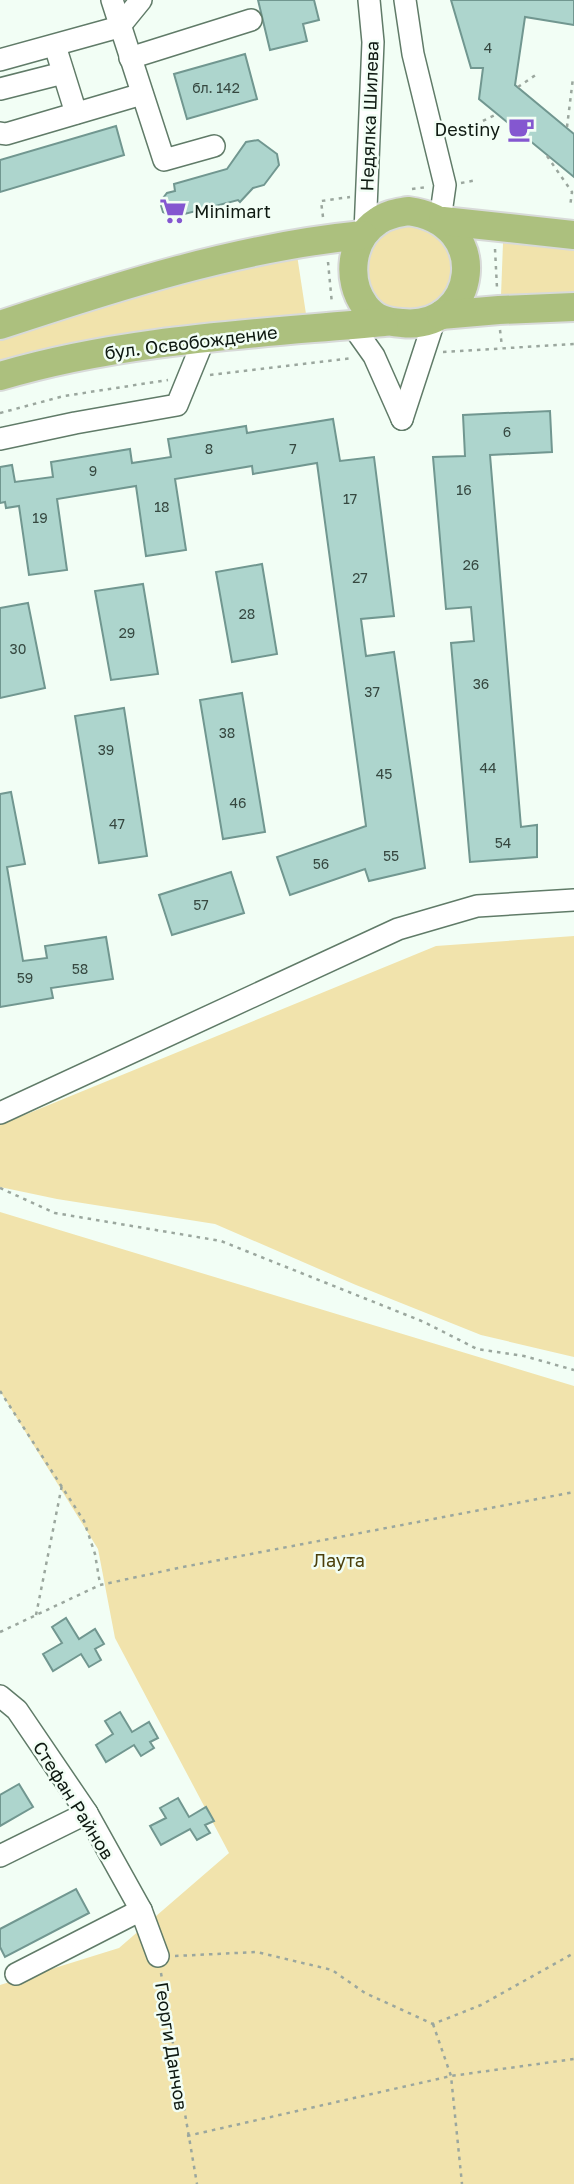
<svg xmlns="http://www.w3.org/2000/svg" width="574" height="2184" viewBox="0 0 574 2184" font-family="'Golos Text',sans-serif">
	<rect width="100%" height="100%" fill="#f2fef5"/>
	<g fill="#f1e3ac">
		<circle cx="409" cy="268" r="43"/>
		<path d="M503,243L574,249V294L501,296Z"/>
		<path d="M297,255L306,314L187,327L0,364V338L185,280Z"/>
		<path d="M574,936V1357L481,1335L356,1285L215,1224L57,1199L0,1187V1125L436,946Z"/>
		<path d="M0,1212L574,1386V2184H0V1985L119,1948L229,1853L115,1638L98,1549L0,1391Z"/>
	</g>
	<g fill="#add5cd" stroke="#719790" stroke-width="2">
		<path d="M258,0H314L319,20L303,24L307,41L270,50Z"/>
		<path d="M451,0H574V25L525,17L515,85L574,134V177L479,99L483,68H471Z"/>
		<path d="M245,54L257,99L187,119L174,74Z"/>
		<path d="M116,126L124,155L0,192V160Z"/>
		<path d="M258,140L277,154L279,165L264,185L253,188L240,202L238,200L173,217L163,212L160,202L167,193L175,191L174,184L227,169L246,142Z"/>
		<path d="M550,411L552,452L490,455L521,827L537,825V857L470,862L451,643L474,641L471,607L446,609L433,457L465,456L463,415Z"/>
		<path d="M333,419L340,461L374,457L394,616L361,619L366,656L394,652L425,868L369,881L365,869L290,895L277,857L366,826L317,463L253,474L252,466L175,479L186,550L146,556L136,486L57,499L67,570L29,575L19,506L6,508L5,502L0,503V467L12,465L15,482L53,477L51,462L130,449L132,463L171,457L168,439L246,426L247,433Z"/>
		<path d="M262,564L277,654L232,662L216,572Z"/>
		<path d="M143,584L158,674L111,680L95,591Z"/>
		<path d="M28,603L45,688L0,698V608Z"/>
		<path d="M242,693L265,832L223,839L200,700Z"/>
		<path d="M124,708L147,856L99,863L75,716Z"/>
		<path d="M11,792L25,864L7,867L23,961L47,958L45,946L106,937L113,979L51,988L53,998L0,1007V794Z"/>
		<path d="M231,872L244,913L172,935L159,895Z"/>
		<path d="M66,1618L79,1639L95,1629L104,1644L95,1649L101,1660L89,1667L81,1654L53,1671L43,1654L62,1643L52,1627Z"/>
		<path d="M120,1712L132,1732L149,1722L158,1738L150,1742L154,1748L141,1756L134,1745L106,1762L96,1745L113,1734L105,1721Z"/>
		<path d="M19,1784L33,1807L0,1826V1795Z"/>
		<path d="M178,1798L189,1817L206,1807L214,1821L205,1825L210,1833L197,1840L190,1829L161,1845L150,1826L166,1818L160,1808Z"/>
		<path d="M76,1889L89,1913L5,1957L0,1947V1929Z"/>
	</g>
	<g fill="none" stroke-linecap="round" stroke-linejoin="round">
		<defs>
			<g id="minor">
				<path d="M112,0L164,160L214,146"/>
				<path d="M405,0L413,54L445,185L440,220"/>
				<path d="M55,46L76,113"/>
				<path d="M130,58L251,20"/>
				<path d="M0,60L119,27L141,0"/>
				<path d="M0,89L63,73"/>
				<path d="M0,133L6,134L142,94"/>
				<path d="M365,232L373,42L369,0"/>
				<path d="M352,325L374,356L402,419"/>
				<path d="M402,419L435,318"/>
				<path d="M0,439L75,423L177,405L204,339"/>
				<path d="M0,1113L398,929L477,906L574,900"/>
				<path d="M0,1696L17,1710L87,1813L141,1910L158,1956"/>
				<path d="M0,1856L87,1813"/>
				<path d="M16,1974L141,1910"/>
			</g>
			<g id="major">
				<path d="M408,211C494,222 478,331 402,323C386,322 375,319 365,306C346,280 350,239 378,221C387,214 398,213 408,211Z"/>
				<path d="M443,221L574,235"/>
				<path d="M441,315L499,310L574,307"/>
				<path d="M0,325C118,286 239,247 363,235"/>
				<path d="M0,376C124,339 256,334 384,322"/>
			</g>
		</defs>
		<use href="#minor" stroke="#607b68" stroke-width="24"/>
		<use href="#major" stroke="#d8dad9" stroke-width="32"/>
		<g stroke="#9ba79e" stroke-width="2.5" stroke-dasharray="3.5 5" stroke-linecap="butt">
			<path d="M518,87L537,74"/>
			<path d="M567,127L573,78"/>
			<path d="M460,132L497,114"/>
			<path d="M547,156L572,192L570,207"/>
			<path d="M461,183L477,180"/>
			<path d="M412,189L427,187"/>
			<path d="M323,217L321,201L350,197"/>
			<path d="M495,249L497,288"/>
			<path d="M328,262L332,304"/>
			<path d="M500,330L502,347"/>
			<path d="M443,352L574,344"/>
			<path d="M210,375L353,358"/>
			<path d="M0,413L64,396L168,380"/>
			<path d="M0,1188L55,1213L221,1241L424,1322L477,1349L524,1356L574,1370"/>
			<path d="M0,1391L84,1521L95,1554L100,1584"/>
			<path d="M36,1615L62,1485"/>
			<path d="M0,1632L100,1585L183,1567L574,1492"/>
			<path d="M175,1956L257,1952L332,1970L365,1993L433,2024L481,2005L574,1953"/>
			<path d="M161,1973L197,2184"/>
			<path d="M433,2024L451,2076L462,2184"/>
			<path d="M187,2136L451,2076L574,2059"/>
		</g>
		<use href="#minor" stroke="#fff" stroke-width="21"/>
		<use href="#major" stroke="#acc07e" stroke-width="28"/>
	</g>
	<defs>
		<symbol id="cafe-bare" viewBox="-9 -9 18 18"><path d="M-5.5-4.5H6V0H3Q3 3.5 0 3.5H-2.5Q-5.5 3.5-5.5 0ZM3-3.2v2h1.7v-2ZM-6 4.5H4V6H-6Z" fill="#8457d0" stroke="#f2fef5" stroke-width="2.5" paint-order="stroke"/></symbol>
		<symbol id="supermarket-bare" viewBox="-9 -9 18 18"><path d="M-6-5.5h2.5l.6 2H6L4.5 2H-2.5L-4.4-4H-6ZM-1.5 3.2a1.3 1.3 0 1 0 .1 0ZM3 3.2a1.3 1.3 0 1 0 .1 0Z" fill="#8457d0" stroke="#f2fef5" stroke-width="2.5" paint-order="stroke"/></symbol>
	</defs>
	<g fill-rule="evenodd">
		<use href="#cafe-bare" x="502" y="110" width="38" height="38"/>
		<use href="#supermarket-bare" x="154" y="192" width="38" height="38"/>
	</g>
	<g text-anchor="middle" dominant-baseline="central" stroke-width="5" stroke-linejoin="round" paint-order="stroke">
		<g font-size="14" fill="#364840">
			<text x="488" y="47">4</text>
			<text x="216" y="87">бл. 142</text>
			<text x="507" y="431">6</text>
			<text x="209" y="448">8</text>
			<text x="293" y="448">7</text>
			<text x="93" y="470">9</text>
			<text x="464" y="489">16</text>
			<text x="350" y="498">17</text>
			<text x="162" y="506">18</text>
			<text x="40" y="517">19</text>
			<text x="471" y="564">26</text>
			<text x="360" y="577">27</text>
			<text x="247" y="613">28</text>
			<text x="127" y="632">29</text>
			<text x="18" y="648">30</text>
			<text x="481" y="683">36</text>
			<text x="372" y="691">37</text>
			<text x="227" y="732">38</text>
			<text x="106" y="749">39</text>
			<text x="488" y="767">44</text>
			<text x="384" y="773">45</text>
			<text x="238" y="802">46</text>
			<text x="117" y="823">47</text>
			<text x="503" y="842">54</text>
			<text x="391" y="855">55</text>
			<text x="321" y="863">56</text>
			<text x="201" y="904">57</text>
			<text x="80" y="968">58</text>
			<text x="25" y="977">59</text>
		</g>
		<g font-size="18" fill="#0e1911" stroke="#f2fef5">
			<text transform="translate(369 116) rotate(-88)">Недялка Шилева</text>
			<text transform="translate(191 342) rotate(-7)">бул. Освобождение</text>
			<text transform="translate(74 1800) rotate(58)">Стефан Райнов</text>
			<text transform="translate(172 2046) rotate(81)">Георги Данчов</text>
		</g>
		<g font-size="18" fill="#0e1911" stroke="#f2fef5" text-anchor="end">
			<text x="500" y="129">Destiny</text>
			<text x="194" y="211" text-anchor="start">Minimart</text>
		</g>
		<g font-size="18" fill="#4b3f0a" stroke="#f2fef5">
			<text x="339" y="1560">Лаута</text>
		</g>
	</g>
</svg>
